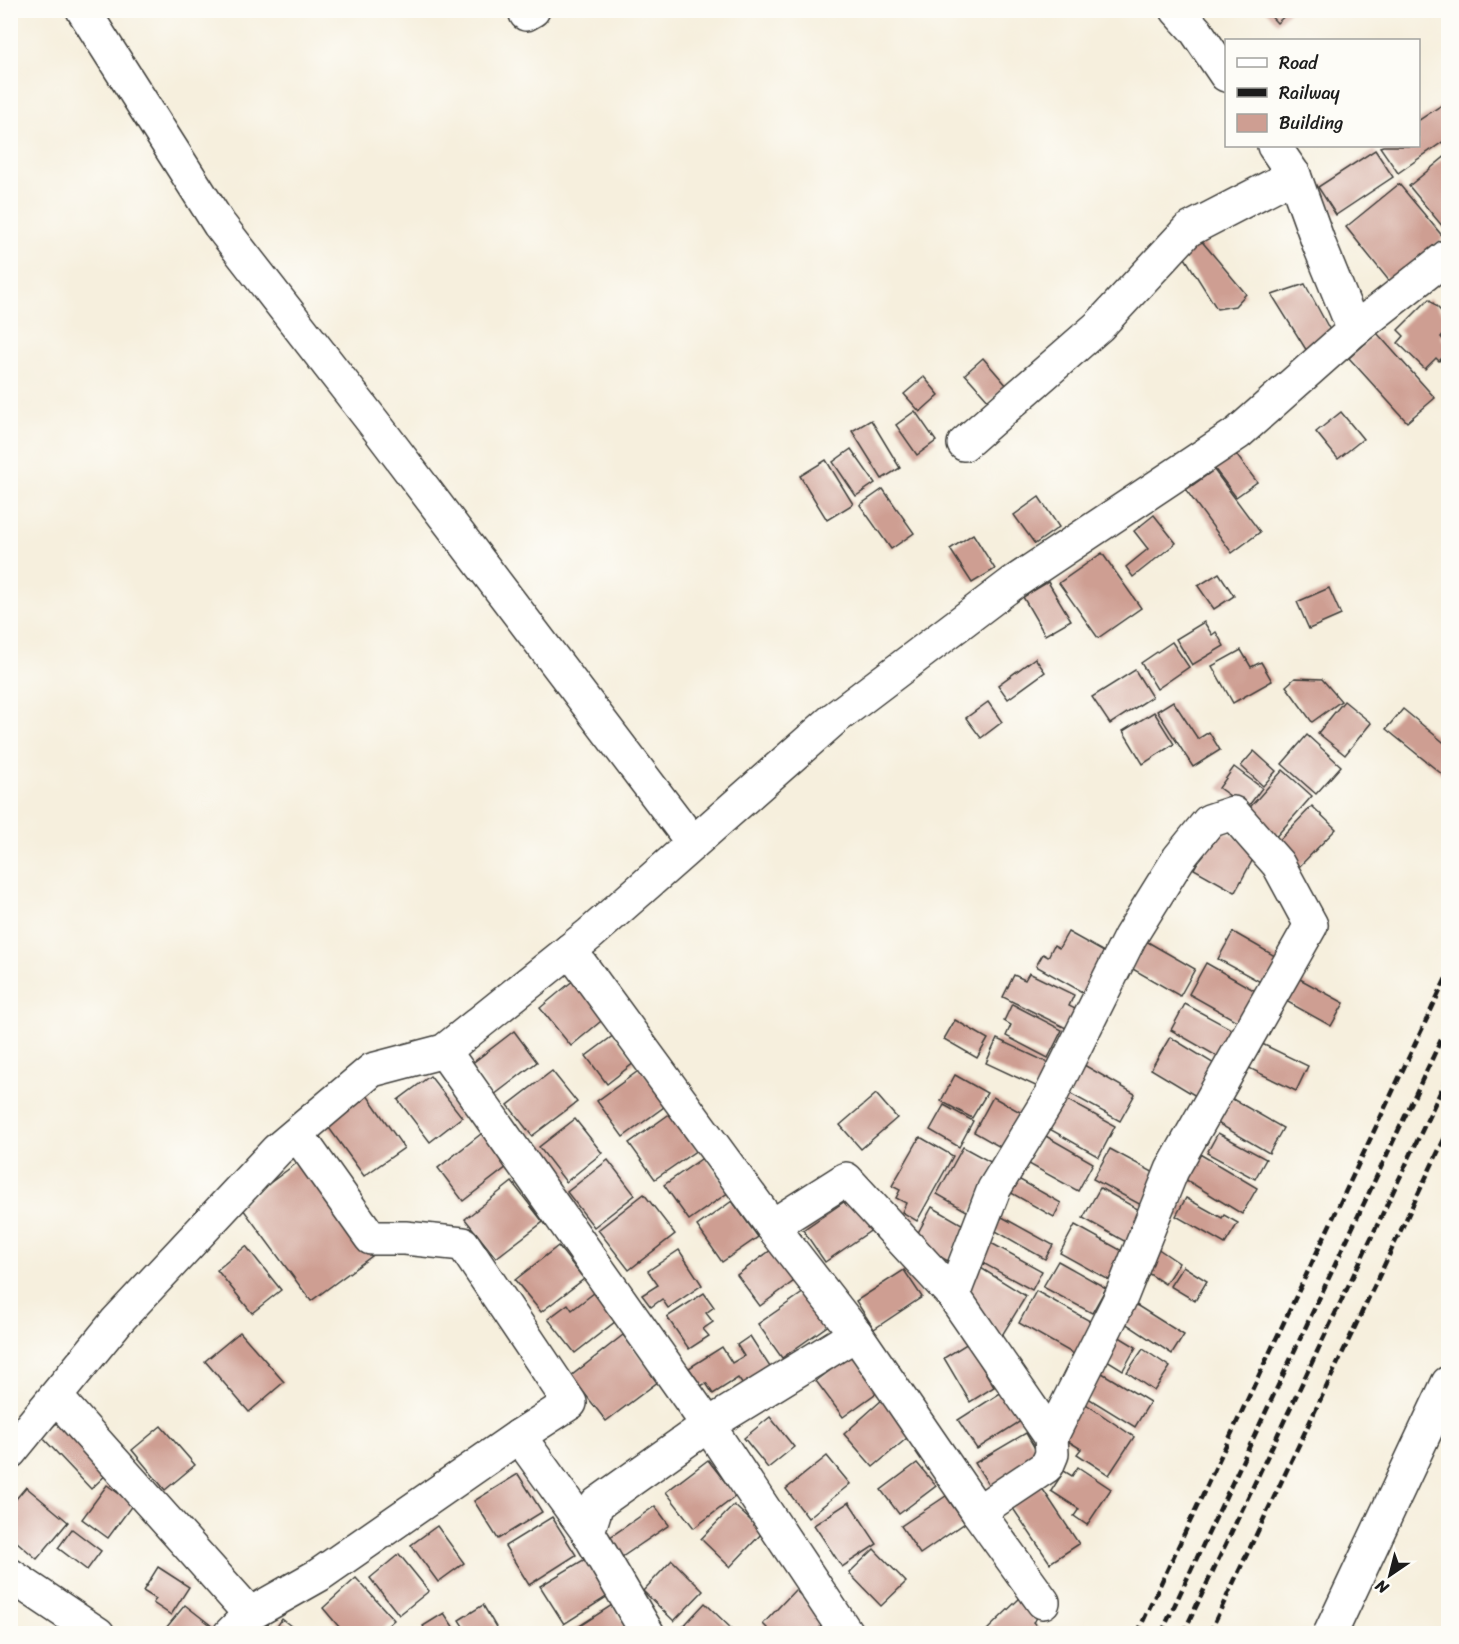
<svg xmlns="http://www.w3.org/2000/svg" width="1459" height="1644" viewBox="0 0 1459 1644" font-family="Sriracha,sans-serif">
	<rect width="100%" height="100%" fill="#fdfcf7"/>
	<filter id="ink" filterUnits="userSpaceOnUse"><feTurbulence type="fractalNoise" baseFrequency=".0167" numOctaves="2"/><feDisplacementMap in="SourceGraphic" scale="12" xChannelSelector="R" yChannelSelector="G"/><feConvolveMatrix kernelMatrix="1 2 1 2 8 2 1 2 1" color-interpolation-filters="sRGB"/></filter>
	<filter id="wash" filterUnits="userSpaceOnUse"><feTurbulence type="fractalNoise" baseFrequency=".008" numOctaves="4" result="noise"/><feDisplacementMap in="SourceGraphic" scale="24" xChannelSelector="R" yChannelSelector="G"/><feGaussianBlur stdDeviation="1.35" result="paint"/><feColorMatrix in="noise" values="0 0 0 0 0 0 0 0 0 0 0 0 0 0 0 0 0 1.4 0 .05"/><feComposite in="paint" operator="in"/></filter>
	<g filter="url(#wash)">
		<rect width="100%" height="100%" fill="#f6efdd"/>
		<g id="blocks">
			<g fill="#ce9e92">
				<path d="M1265,10H1291L1277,23Z"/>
				<path d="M1448,101V138L1398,173L1380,147L1383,146H1418V121Z"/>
				<path d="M1375,150L1393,177L1336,215L1318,187Z"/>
				<path d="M1447,155L1448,157V233L1409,186Z"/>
				<path d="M1399,184L1444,238L1390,282L1346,227Z"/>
				<path d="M1199,238L1246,294L1235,306L1217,309L1180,250Z"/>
				<path d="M1305,284L1332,334L1310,356L1272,295Z"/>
				<path d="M1429,299L1448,318V329L1441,337L1448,345V352L1439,361L1436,358L1425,369L1398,343L1404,336L1398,330Z"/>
				<path d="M1377,333L1435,398L1407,422L1349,358Z"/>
				<path d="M983,358L1007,386L989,401L965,374Z"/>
				<path d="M924,377L939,395L920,412L904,394Z"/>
				<path d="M915,411L936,441L917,455L896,425Z"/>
				<path d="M1341,412L1363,439L1338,459L1316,432Z"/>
				<path d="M871,420L900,468L882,479L852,431Z"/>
				<path d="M851,449L875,483L856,496L833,462Z"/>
				<path d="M1235,453L1257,482L1236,497L1214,468Z"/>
				<path d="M826,460L853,504L827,520L800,476Z"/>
				<path d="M1214,470L1260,532L1232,553L1186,490Z"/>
				<path d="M883,489L914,533L891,549L860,505Z"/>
				<path d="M1039,497L1059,527L1035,544L1014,515Z"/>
				<path d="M1154,515L1176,543L1133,577L1126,567L1148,549L1134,531Z"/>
				<path d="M973,534L995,569L972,583L950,549Z"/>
				<path d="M1102,553L1141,608L1098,638L1059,583Z"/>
				<path d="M1219,573L1234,596L1214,609L1198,586Z"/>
				<path d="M1048,582L1071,620L1045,635L1023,597Z"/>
				<path d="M1329,588L1341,615L1309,629L1297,602Z"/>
				<path d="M1204,622L1212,635L1216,632L1224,646L1192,665L1176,639Z"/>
				<path d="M1172,642L1189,667L1157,689L1141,663Z"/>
				<path d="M1241,650L1251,667L1261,662L1272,681L1233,703L1212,666Z"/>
				<path d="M1035,658L1045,672L1008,699L998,685Z"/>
				<path d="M1135,670L1152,697L1110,724L1092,697Z"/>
				<path d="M1295,678L1322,679L1341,701L1312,722L1286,686Z"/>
				<path d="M1173,701L1198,739L1209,732L1220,750L1193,767L1157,711Z"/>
				<path d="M1344,701L1371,723L1345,755L1318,733Z"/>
				<path d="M988,702L1002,722L981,738L966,718Z"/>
				<path d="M1403,709L1448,746V768L1443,775L1386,729Z"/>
				<path d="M1154,712L1174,744L1143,764L1123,731Z"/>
				<path d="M1307,735L1341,766L1316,794L1282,764Z"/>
				<path d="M1254,751L1276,771L1263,786L1241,766Z"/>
				<path d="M1234,767L1262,788L1247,808L1219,788Z"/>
				<path d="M1283,770L1312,796L1273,840L1244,814Z"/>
				<path d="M1312,806L1336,829L1293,873L1269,851Z"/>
				<path d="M1217,827L1258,850L1235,892L1194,869Z"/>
				<path d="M1068,932L1113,957L1091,997L1036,966L1043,954L1048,957L1054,945L1059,948Z"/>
				<path d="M1233,932L1280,959L1266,985L1218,959Z"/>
				<path d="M1146,941L1195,969L1180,996L1131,968Z"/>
				<path d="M1206,963L1259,993L1242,1024L1189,994Z"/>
				<path d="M1029,973L1074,995L1069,1006L1081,1012L1072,1031L1003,997L1014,975L1025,980Z"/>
				<path d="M1298,978L1344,1003L1331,1026L1286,1001Z"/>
				<path d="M575,979L606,1017L571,1046L540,1008Z"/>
				<path d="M1012,1004L1062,1030L1048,1058L1006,1036L1011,1025L1004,1021Z"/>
				<path d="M1185,1004L1242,1035L1227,1062L1171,1030Z"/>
				<path d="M955,1020L988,1039L977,1058L944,1039Z"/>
				<path d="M514,1031L537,1062L494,1095L470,1065Z"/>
				<path d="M614,1035L635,1062L607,1084L586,1056Z"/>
				<path d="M1170,1037L1216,1065L1206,1102L1151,1069Z"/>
				<path d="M997,1039L1051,1064L1040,1088L986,1063Z"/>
				<path d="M1258,1042L1308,1066L1296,1091L1247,1067Z"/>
				<path d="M1084,1065L1135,1094L1120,1121L1069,1093Z"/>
				<path d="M641,1069L668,1104L623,1137L597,1101Z"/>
				<path d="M552,1071L577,1102L532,1136L508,1105Z"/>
				<path d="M955,1075L987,1093L972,1118L941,1101Z"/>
				<path d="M430,1076L462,1117L430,1142L398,1100Z"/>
				<path d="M362,1088L404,1148L364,1176L321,1117Z"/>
				<path d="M876,1094L897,1118L861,1149L840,1125Z"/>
				<path d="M993,1097L1022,1113L1002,1148L974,1132Z"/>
				<path d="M1062,1097L1115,1126L1099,1157L1046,1127Z"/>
				<path d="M1229,1097L1283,1128L1269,1153L1214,1121Z"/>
				<path d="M944,1105L973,1121L959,1147L930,1130Z"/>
				<path d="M671,1113L697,1150L655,1179L629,1143Z"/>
				<path d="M575,1119L602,1153L566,1182L539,1147Z"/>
				<path d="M486,1130L512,1163L463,1201L438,1168Z"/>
				<path d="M1218,1133L1266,1159L1255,1179L1207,1153Z"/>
				<path d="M1044,1135L1093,1163L1078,1191L1029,1164Z"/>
				<path d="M920,1137L953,1156L917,1221L902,1212L906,1203L896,1198L900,1190L892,1186Z"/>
				<path d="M963,1147L996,1165L970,1213L937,1194Z"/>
				<path d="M1110,1149L1160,1176L1143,1206L1093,1179Z"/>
				<path d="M1198,1153L1257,1188L1242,1214L1183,1178Z"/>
				<path d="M305,1157L376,1253L311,1301L240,1205Z"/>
				<path d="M704,1157L729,1192L689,1220L664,1185Z"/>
				<path d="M608,1160L635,1195L594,1227L567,1192Z"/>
				<path d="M1013,1176L1061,1203L1054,1217L1006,1190Z"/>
				<path d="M512,1182L543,1222L496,1258L465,1219Z"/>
				<path d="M1100,1188L1143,1212L1126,1242L1083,1218Z"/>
				<path d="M644,1194L675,1234L629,1270L598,1230Z"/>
				<path d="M854,1195L876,1227L825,1262L803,1230Z"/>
				<path d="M1186,1198L1222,1218L1224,1215L1238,1223L1225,1244L1176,1216Z"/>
				<path d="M732,1201L758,1237L722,1262L697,1226Z"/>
				<path d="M932,1207L967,1227L948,1261L913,1242Z"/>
				<path d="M1002,1217L1053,1245L1045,1259L994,1230Z"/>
				<path d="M1075,1225L1124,1252L1109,1280L1060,1253Z"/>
				<path d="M991,1243L1042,1271L1032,1290L981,1262Z"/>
				<path d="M246,1246L281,1290L252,1313L217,1270Z"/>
				<path d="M558,1246L584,1279L541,1312L515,1280Z"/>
				<path d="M1154,1246L1179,1263L1165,1284L1140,1268Z"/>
				<path d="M679,1250L702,1285L668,1308L662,1299L651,1307L642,1295L658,1285L648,1271Z"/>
				<path d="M771,1250L794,1281L760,1306L737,1275Z"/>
				<path d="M1058,1261L1106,1288L1092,1313L1043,1287Z"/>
				<path d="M976,1265L1026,1296L1001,1337L967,1296Z"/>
				<path d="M1183,1266L1207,1281L1195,1301L1170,1286Z"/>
				<path d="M904,1270L922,1297L874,1329L856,1301Z"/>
				<path d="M807,1290L830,1324L782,1358L758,1324Z"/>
				<path d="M1036,1291L1097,1325L1079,1357L1019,1323Z"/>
				<path d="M594,1293L616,1321L575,1353L548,1319L568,1304L572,1310Z"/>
				<path d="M704,1293L714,1307L706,1313L713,1322L703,1329L709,1336L689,1349L667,1317Z"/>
				<path d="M1133,1303L1184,1335L1172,1354L1122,1321Z"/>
				<path d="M240,1332L284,1382L249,1412L205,1361Z"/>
				<path d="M623,1335L659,1381L606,1421L571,1376Z"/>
				<path d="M1116,1335L1136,1347L1123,1370L1102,1357Z"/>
				<path d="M750,1336L770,1367L743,1385L738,1378L713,1394L706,1383L701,1386L689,1368L722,1347L732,1363L744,1356L737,1345Z"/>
				<path d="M968,1343L994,1387L970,1402L944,1358Z"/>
				<path d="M1143,1349L1170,1367L1154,1391L1127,1372Z"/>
				<path d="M852,1354L879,1391L843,1417L816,1381Z"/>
				<path d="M1102,1373L1150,1402L1135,1427L1088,1398Z"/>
				<path d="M1005,1390L1024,1419L977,1449L958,1420Z"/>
				<path d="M883,1399L913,1433L873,1467L844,1434Z"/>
				<path d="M1083,1402L1134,1437L1109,1475L1077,1454L1081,1449L1060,1436Z"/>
				<path d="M770,1417L794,1447L768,1468L744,1438Z"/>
				<path d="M62,1418L112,1469L91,1489L42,1437Z"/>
				<path d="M161,1426L195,1465L165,1490L132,1450Z"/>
				<path d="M1026,1433L1043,1462L993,1492L975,1463Z"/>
				<path d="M827,1456L850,1484L808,1518L786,1489Z"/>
				<path d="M708,1460L736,1496L694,1528L666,1492Z"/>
				<path d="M917,1463L936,1486L899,1514L881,1490Z"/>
				<path d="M1078,1467L1111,1489L1087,1525L1074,1516L1079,1509L1051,1491L1064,1471L1072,1476Z"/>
				<path d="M518,1474L542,1512L498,1539L474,1501Z"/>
				<path d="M107,1485L133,1504L108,1538L82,1519Z"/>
				<path d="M1040,1485L1079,1544L1050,1563L1010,1504Z"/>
				<path d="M26,1487L68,1522L37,1559L10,1536V1506Z"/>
				<path d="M946,1496L965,1523L920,1554L901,1526Z"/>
				<path d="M849,1502L877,1544L842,1567L814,1525Z"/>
				<path d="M734,1505L763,1532L730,1567L701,1539Z"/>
				<path d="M655,1506L669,1525L619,1559L606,1540Z"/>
				<path d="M552,1517L576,1555L529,1585L505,1546Z"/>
				<path d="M437,1526L464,1563L438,1582L411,1545Z"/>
				<path d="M72,1529L101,1551L87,1570L58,1548Z"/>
				<path d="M874,1549L906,1582L881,1606L849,1573Z"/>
				<path d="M399,1554L429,1591L399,1615L370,1578Z"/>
				<path d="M585,1559L608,1596L564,1624L540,1586Z"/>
				<path d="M672,1560L703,1591L674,1621L643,1591Z"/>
				<path d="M158,1567L189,1587L171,1615L153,1603L156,1599L143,1591Z"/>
				<path d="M356,1578L394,1620L378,1634H345L323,1608Z"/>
				<path d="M795,1590L827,1620L814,1634H773L763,1624Z"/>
				<path d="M1022,1596L1040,1615L1033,1622L1041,1631L1038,1634H990L987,1630Z"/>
				<path d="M705,1603L737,1634H676Z"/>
				<path d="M185,1605L217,1630L215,1634H161Z"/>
				<path d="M483,1605L500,1634H468L459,1620Z"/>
				<path d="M612,1605L630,1634H567Z"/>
				<path d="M444,1613L458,1634H428L423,1626Z"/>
				<path d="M282,1619L301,1634H272Z"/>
			</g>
		</g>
	</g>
	<g filter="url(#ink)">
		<use href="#blocks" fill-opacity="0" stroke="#3d3c39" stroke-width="1.5"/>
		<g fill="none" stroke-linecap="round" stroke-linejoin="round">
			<defs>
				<g id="minor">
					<path d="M83,10L219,224L377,427L693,843"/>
					<path d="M1177,10L1196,31L1226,75"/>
					<path d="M526,14L533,10"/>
					<path d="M1354,330L1448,256"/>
					<path d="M964,444L1099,326L1188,230L1294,175"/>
					<path d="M570,950L772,1226L856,1334"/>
					<path d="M444,1051L708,1425L597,1504L588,1532L648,1634"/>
					<path d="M297,1134L371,1238H405L463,1244L570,1403L519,1436"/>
					<path d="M772,1226L846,1179L953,1295L1051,1437L1052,1454L1047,1466L978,1512"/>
					<path d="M953,1295L994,1189L1050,1097L1130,937L1179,858L1209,821L1233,813L1278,864L1311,925L1172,1170L1121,1297L1051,1437"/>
					<path d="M56,1397L250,1614"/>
					<path d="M10,1452L117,1321L277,1150L372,1070L444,1051L590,934L835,718L1013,583L1238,433L1354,330L1319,244L1294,175L1274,146"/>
					<path d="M10,1575L98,1634"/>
					<path d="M230,1634L250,1614L319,1575L519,1436L588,1532"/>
					<path d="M847,1634L708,1425L856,1334L978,1512L1043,1602"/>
					<path d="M1330,1634L1448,1383"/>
				</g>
			</defs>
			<use href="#minor" stroke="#3d3c39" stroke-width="36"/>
			<use href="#minor" stroke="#fff" stroke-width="33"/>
			<g stroke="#1c1c1c" stroke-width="4.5" stroke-dasharray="9 4.5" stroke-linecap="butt">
				<path d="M1137,1634L1448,974"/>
				<path d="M1161,1634L1448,1025"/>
				<path d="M1183,1634L1448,1076"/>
				<path d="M1209,1634L1448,1131"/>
			</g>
		</g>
	</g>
	<rect width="1459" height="1644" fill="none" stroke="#fdfcf7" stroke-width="36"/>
	<rect x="1225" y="39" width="195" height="108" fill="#fdfcf7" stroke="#a3a29f" stroke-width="1.5"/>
	<rect x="1237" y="58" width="30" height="9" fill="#ffffff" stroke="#a3a29f" stroke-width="1.5"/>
	<text x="1279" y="69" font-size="18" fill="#1c1c1c">Road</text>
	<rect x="1237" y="88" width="30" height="9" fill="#1c1c1c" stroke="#a3a29f" stroke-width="1.5"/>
	<text x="1279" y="99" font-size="18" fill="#1c1c1c">Railway</text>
	<rect x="1237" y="114" width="30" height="18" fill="#ce9e92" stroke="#a3a29f" stroke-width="1.5"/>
	<text x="1279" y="129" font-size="18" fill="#1c1c1c">Building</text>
	<g transform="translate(1390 1575) rotate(215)" stroke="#fdfcf7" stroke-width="4.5" paint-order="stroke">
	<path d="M0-4.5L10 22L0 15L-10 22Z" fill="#1c1c1c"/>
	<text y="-9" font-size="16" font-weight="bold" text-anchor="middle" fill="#1c1c1c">N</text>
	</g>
</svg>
